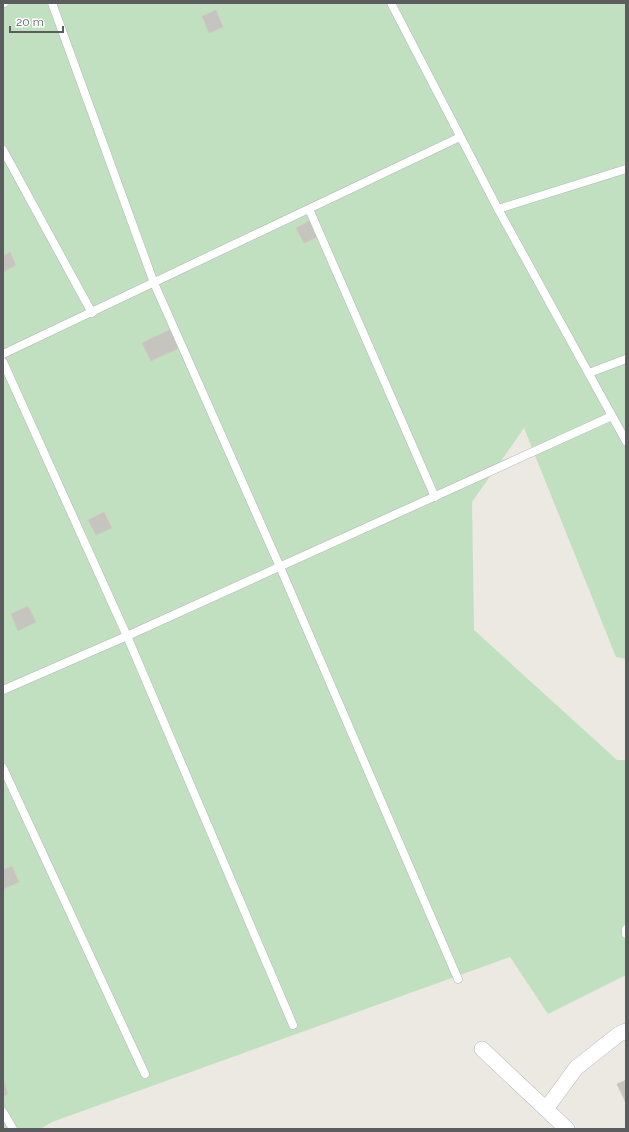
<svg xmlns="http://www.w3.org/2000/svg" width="629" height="1132" viewBox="0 0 629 1132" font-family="Raleway,sans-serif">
	<rect width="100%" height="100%" fill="#ebe9e1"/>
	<path fill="#c0e0c0" d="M3,3H626V659L616,657L524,428L472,502L474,630L617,760H626V975L548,1014L510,957L52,1122L40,1129H3Z"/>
	<g fill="#c6c4be" stroke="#cfcbc0">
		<path d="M216,10L223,27L209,33L202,16Z"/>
		<path d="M309,221L317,237L304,243L296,228Z"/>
		<path d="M10,252L16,265L3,272V256Z"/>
		<path d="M171,329L179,348L151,361L142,343Z"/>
		<path d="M104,512L112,528L96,535L88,520Z"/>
		<path d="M28,606L36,622L18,631L11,614Z"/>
		<path d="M12,866L19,882L3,889V870Z"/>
		<path d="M3,1079L8,1094L3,1096Z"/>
		<path d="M626,1080V1103L617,1084Z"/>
	</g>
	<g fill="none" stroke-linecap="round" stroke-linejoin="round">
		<defs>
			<g id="lane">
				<path d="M3,3H4"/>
				<path d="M52,3L154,283L280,567L458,979"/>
				<path d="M391,3L498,209L626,441"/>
				<path d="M3,150L92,313"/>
				<path d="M309,209L435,497"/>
				<path d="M498,209L626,169"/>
				<path d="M3,354L460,137"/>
				<path d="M3,362L127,636L293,1025"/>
				<path d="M589,373L626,359"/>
				<path d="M3,690L127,636L612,416"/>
				<path d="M3,768L145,1074"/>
				<path d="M626,929V934"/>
				<path d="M3,1112L13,1129"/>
			</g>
			<g id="street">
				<path d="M482,1049L567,1129"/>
				<path d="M546,1109L576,1068L619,1034L626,1031"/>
			</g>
		</defs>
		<use href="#lane" stroke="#b4b6ba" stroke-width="9"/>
		<use href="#street" stroke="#b4b6ba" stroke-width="16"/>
		<use href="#lane" stroke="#fff" stroke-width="8"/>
		<use href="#street" stroke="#fff" stroke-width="15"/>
	</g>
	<rect width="629" height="1132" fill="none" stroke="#5a5c60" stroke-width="8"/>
	<path d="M10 26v6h53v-6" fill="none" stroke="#5a5c60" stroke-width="2"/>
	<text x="16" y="26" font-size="12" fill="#5a5c60" stroke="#ffffff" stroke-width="3" paint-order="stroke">20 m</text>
</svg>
